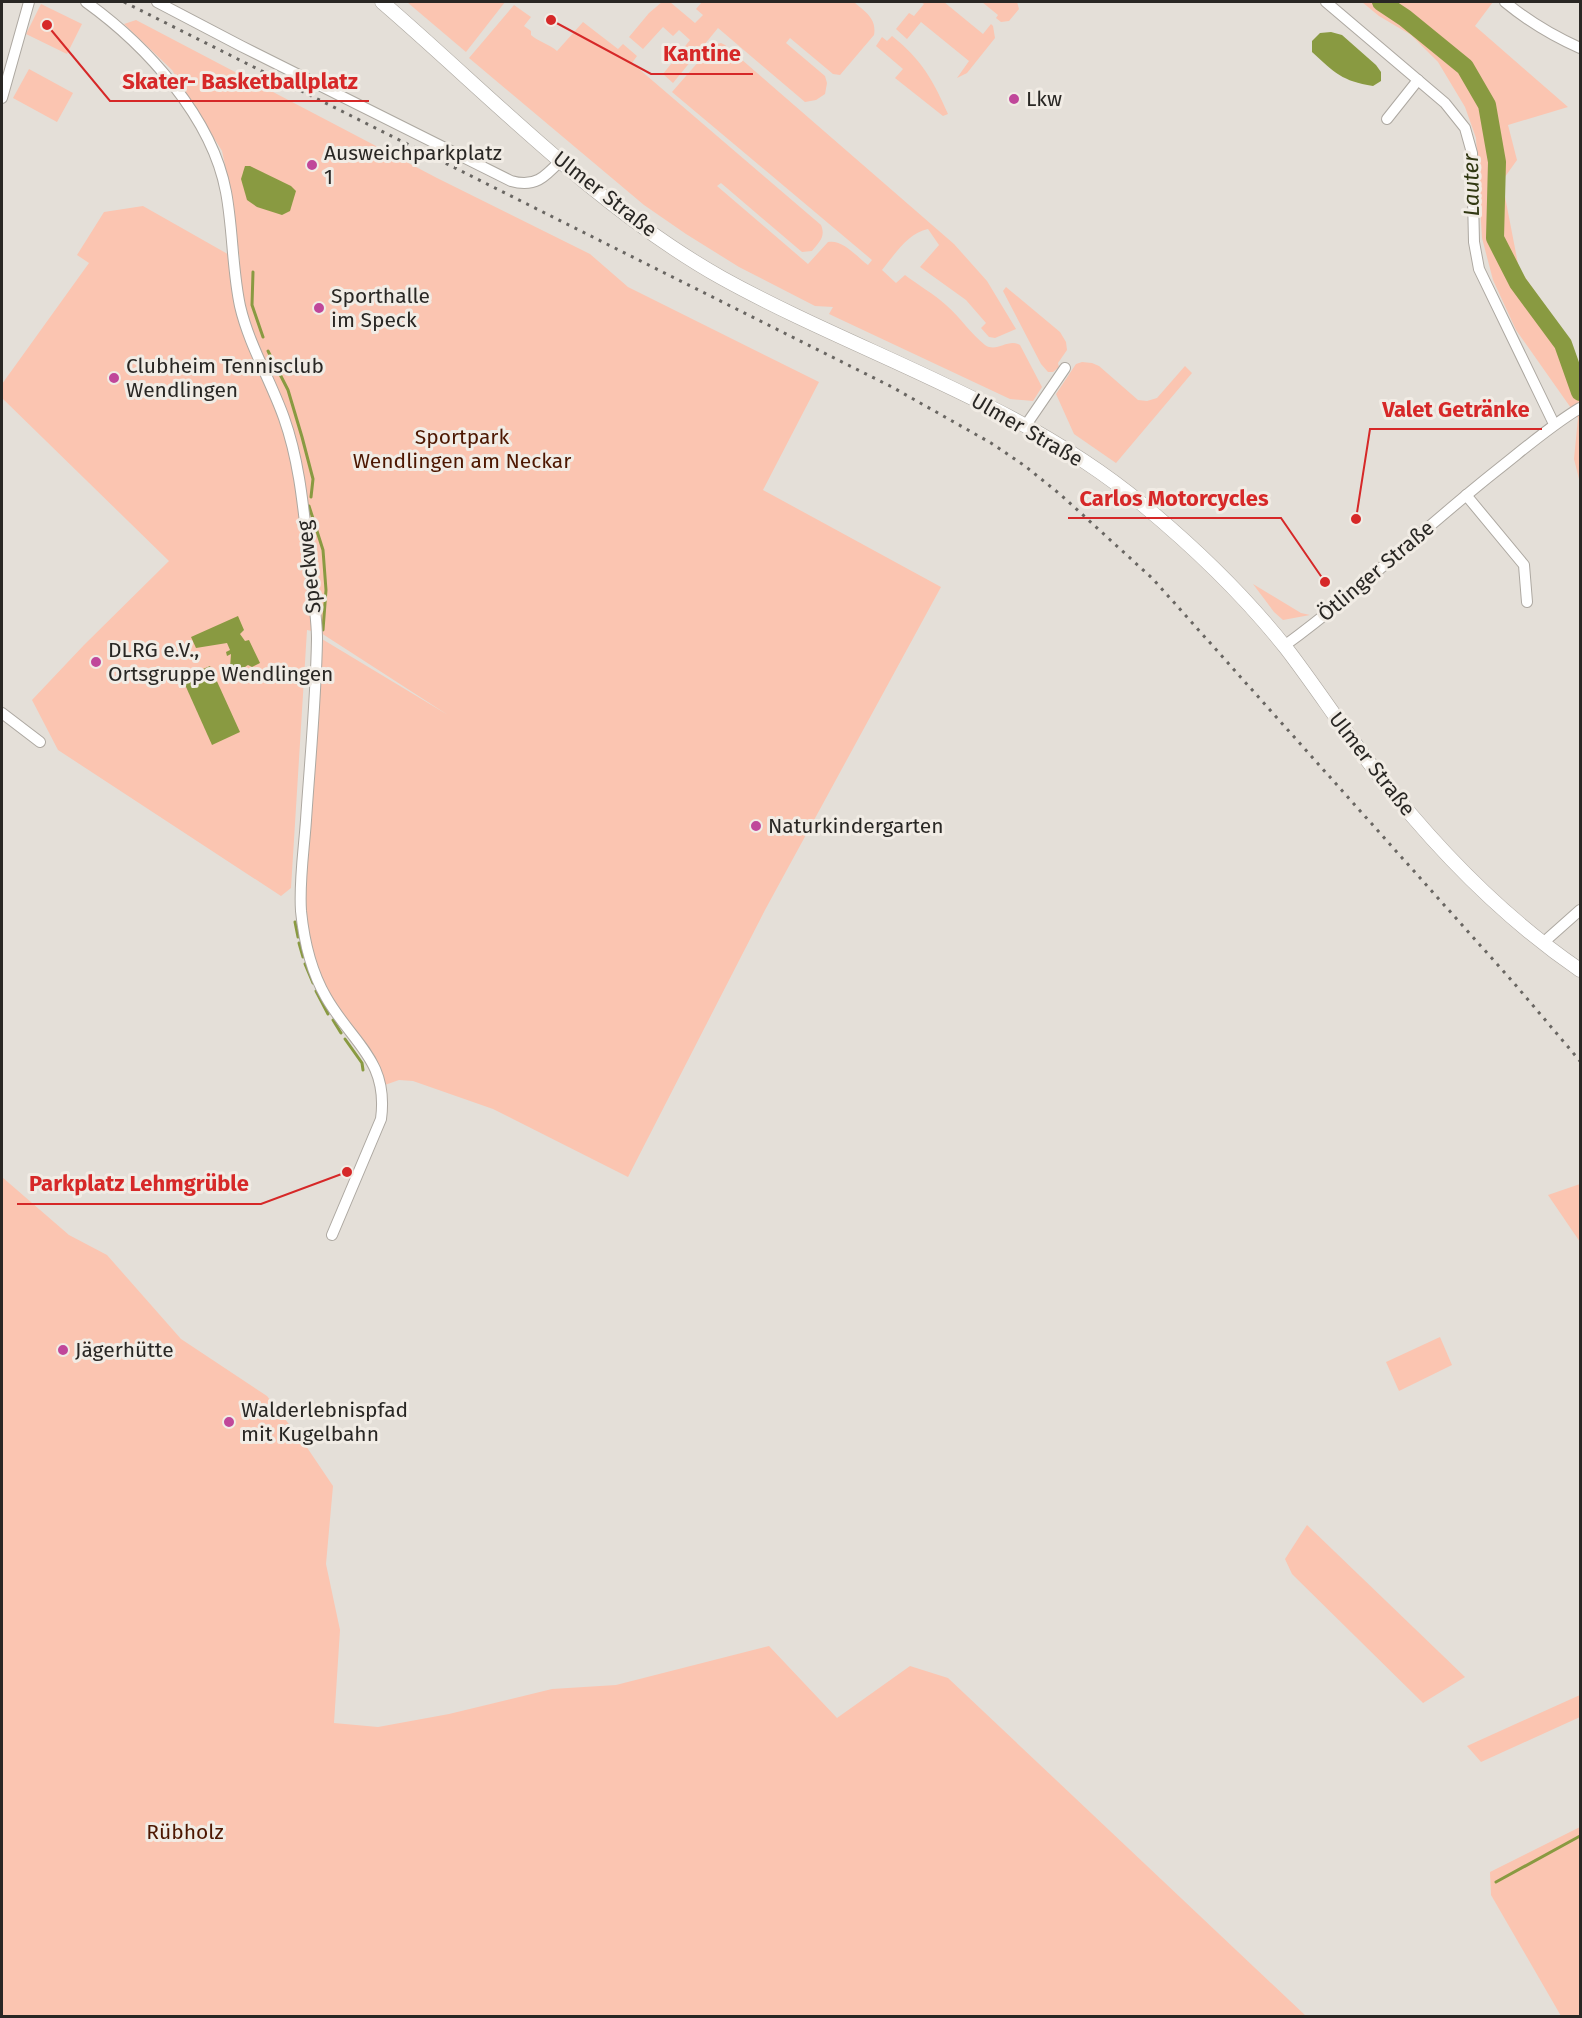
<svg xmlns="http://www.w3.org/2000/svg" width="1582" height="2018" viewBox="0 0 1582 2018" font-family="'Fira Sans',sans-serif">
	<rect width="100%" height="100%" fill="#e4dfd8"/>
	<g fill="#fbc5b1">
		<path d="M407,2H505L466,52Z"/>
		<path d="M662,2H670L695,23L703,15L696,9L702,2H854C865,12 877,18 874,35L840,75L833,74L790,38L786,43L825,76L827,83L825,94L816,100L805,102L718,28L673,83L663,74L690,40L679,30L673,36L663,27L643,49L629,37L649,13Z"/>
		<path d="M921,2H944L983,34L991,24L993,26L995,38L967,73L957,78L969,61L921,22L907,39L896,29L909,13L914,16L924,4Z"/>
		<path d="M982,2H1017L1019,9L1009,21L1001,22L996,18L998,15Z"/>
		<path d="M1362,2H1493L1475,26L1568,107L1508,125L1517,160L1502,181L1519,269L1556,321L1580,375V483L1574,459L1578,418L1516,330L1493,280L1482,238L1476,138L1465,107L1438,62L1411,35L1379,16Z"/>
		<path d="M41,4L82,24L67,54L26,34Z"/>
		<path d="M514,5L531,17L524,26L531,31V35C539,42 549,44 557,51L583,22L618,49L623,44L637,56L632,63L821,225C826,237 819,242 812,251L802,252L721,183L717,186L808,264L828,242C843,239 857,257 868,265L872,260L672,92L713,45L721,43L725,45L954,244L987,281L1016,329L995,338L989,337L981,328L986,323L966,300L920,267L939,245L928,229C908,233 895,254 882,270L896,283L905,275C918,285 934,294 946,305C960,317 971,334 985,345C997,353 1008,338 1020,345L1042,387L1033,401L1010,399L829,314L833,307L815,306L739,267L686,234L644,205L469,58Z"/>
		<path d="M136,20L437,178L590,254L628,287L819,382L763,490L941,587L765,910L628,1177L493,1109L413,1081L399,1080L382,1086L327,998L301,910L317,636L448,715L321,633L307,630L291,888L281,896L58,750L32,700L84,645L169,561L2,398V384L89,263L77,255L104,212L143,206L240,261L231,193L222,151L172,70L124,24Z"/>
		<path d="M892,36C922,60 933,80 948,114L943,116L895,78L903,69L876,46L882,37L887,41Z"/>
		<path d="M29,69L73,93L57,122L13,98Z"/>
		<path d="M1006,287L1060,332L1066,342L1067,350L1058,363L1059,367L1053,372H1048L1041,364L1003,291Z"/>
		<path d="M1082,362L1092,363L1099,366L1138,400L1147,401L1157,398L1185,366L1192,373L1116,463L1074,434L1056,394L1076,364Z"/>
		<path d="M1253,584L1301,613L1310,615L1283,620L1274,612Z"/>
		<path d="M2,1177L69,1235L107,1255L181,1339L267,1396L306,1446L333,1486L326,1564L340,1630L334,1723L378,1727L449,1714L552,1689L616,1685L769,1646L837,1718L910,1666L948,1678L1306,2016H2Z"/>
		<path d="M1580,1184V1242L1548,1195Z"/>
		<path d="M1440,1337L1452,1365L1399,1391L1386,1362Z"/>
		<path d="M1307,1525L1465,1677L1423,1703L1292,1574L1285,1559Z"/>
		<path d="M1580,1695V1717L1481,1762L1467,1746Z"/>
		<path d="M1580,1827V2016H1561L1491,1895L1490,1872Z"/>
	</g>
	<g fill="#899a41">
		<path d="M1331,32L1342,35L1376,65L1381,72V81L1373,86C1342,81 1335,73 1312,52V41L1320,33Z"/>
		<path d="M245,166H250L291,186L296,191L290,211L282,215L257,207L247,200L241,179Z"/>
		<path d="M238,616L244,630L240,634L245,641L249,640L260,663L252,667L248,665C241,669 238,676 230,668L231,654L227,656L226,652L230,650L227,643L196,648L191,637Z"/>
		<path d="M210,666L240,732L212,745L182,678Z"/>
	</g>
	<g fill="none" stroke-linecap="round" stroke-linejoin="round">
		<g stroke="#899a41" stroke-width="3">
			<path d="M253,272L252,305L263,337"/>
			<path d="M268,351L288,390L302,437L313,479L311,497"/>
			<path d="M309,506L323,550L326,590L323,630"/>
			<path d="M295,922L298,937"/>
			<path d="M299,943L303,957"/>
			<path d="M305,964L313,983"/>
			<path d="M316,991L328,1014"/>
			<path d="M333,1020L341,1033"/>
			<path d="M345,1039L362,1063L363,1070"/>
			<path d="M1496,1882L1580,1836"/>
		</g>
		<path stroke="#899a41" stroke-width="18" d="M1381,2L1405,18L1465,67L1487,105L1497,162L1495,238L1518,283L1563,344L1580,392"/>
		<defs>
			<g id="minor">
				<path d="M86,2C146,45 212,117 226,192C233,229 232,268 240,306C249,345 271,381 284,418C301,466 304,517 310,567C312,591 317,615 317,639C316,700 310,760 306,820C304,850 299,881 301,911C304,941 311,971 326,997C352,1043 389,1060 381,1119L332,1235"/>
				<path d="M157,2L241,46L511,181C535,188 545,177 561,160"/>
				<path d="M1326,2L1445,103L1465,128L1472,153L1474,242L1479,269L1554,424"/>
				<path d="M1505,2C1528,21 1553,36 1580,48"/>
				<path d="M2,98L29,2"/>
				<path d="M1387,119L1418,80"/>
				<path d="M1026,425L1065,368"/>
				<path d="M1466,495L1524,565L1527,602"/>
				<path d="M1284,646C1358,592 1424,528 1496,471C1524,449 1550,426 1580,408"/>
				<path d="M2,713L40,742"/>
				<path d="M1544,942L1580,910"/>
			</g>
			<path id="secondary" d="M382,2C490,95 597,208 722,278C861,355 1018,401 1142,504C1194,547 1244,595 1286,648C1316,687 1343,729 1374,769C1432,844 1501,916 1580,970"/>
		</defs>
		<use href="#minor" stroke="#ada8a1" stroke-width="12"/>
		<use href="#secondary" stroke="#ada8a1" stroke-width="15"/>
		<use href="#minor" stroke="#fff" stroke-width="10"/>
		<use href="#secondary" stroke="#fff" stroke-width="14"/>
		<path stroke="#696662" stroke-width="3" stroke-dasharray="3 6" stroke-linecap="butt" d="M124,2L892,387L991,443L1025,466L1061,495L1153,579L1513,982L1580,1061"/>
	</g>
	<g fill="#c0479a" stroke="#f1ece5" stroke-width="2">
		<circle cx="1014" cy="99" r="6"/>
		<circle cx="312" cy="165" r="6"/>
		<circle cx="319" cy="308" r="6"/>
		<circle cx="114" cy="378" r="6"/>
		<circle cx="96" cy="662" r="6"/>
		<circle cx="756" cy="826" r="6"/>
		<circle cx="63" cy="1350" r="6"/>
		<circle cx="229" cy="1422" r="6"/>
	</g>
	<g text-anchor="middle" dominant-baseline="central" stroke-width="6" stroke-linejoin="round" paint-order="stroke">
		<g font-size="21" fill="#292724" stroke="#f1ece5" text-anchor="start">
			<text x="1026" y="99">Lkw</text>
			<text x="324" y="153">Ausweichparkplatz<tspan x="324" dy="24">1</tspan></text>
			<text x="331" y="296">Sporthalle<tspan x="331" dy="24">im Speck</tspan></text>
			<text x="126" y="366">Clubheim Tennisclub<tspan x="126" dy="24">Wendlingen</tspan></text>
			<text x="108" y="650">DLRG e.V.,<tspan x="108" dy="24">Ortsgruppe Wendlingen</tspan></text>
			<text x="768" y="826">Naturkindergarten</text>
			<text x="75" y="1350">Jägerhütte</text>
			<text x="241" y="1410">Walderlebnispfad<tspan x="241" dy="24">mit Kugelbahn</tspan></text>
		</g>
		<g font-size="21" fill="#292724" stroke="#f1ece5">
			<text transform="translate(605 194) rotate(38)">Ulmer Straße</text>
			<text transform="translate(1027 430) rotate(30)">Ulmer Straße</text>
			<text transform="translate(309 567) rotate(-96)">Speckweg</text>
			<text transform="translate(1376 571) rotate(-40)">Ötlinger Straße</text>
			<text transform="translate(1372 764) rotate(52)">Ulmer Straße</text>
		</g>
		<g font-size="21" fill="#4d1701" stroke="#f1ece5">
			<text x="462" y="437">Sportpark<tspan x="462" dy="24">Wendlingen am Neckar</tspan></text>
			<text x="185" y="1832">Rübholz</text>
		</g>
		<g font-size="22" font-style="italic" fill="#313812" stroke="#f1ece5">
			<text transform="translate(1471 185) rotate(-91)">Lauter</text>
		</g>
	</g>
	<path fill="none" stroke="#d62828" stroke-width="2" d="M551 20L651 74H753M47 25L110 101H369M1356 519L1370 429H1542M1325 582L1281 518H1068M347 1172L261 1204H17"/>
	<g fill="#d62828" stroke="#f1ece5" stroke-width="2">
		<circle cx="551" cy="20" r="6"/>
		<circle cx="47" cy="25" r="6"/>
		<circle cx="1356" cy="519" r="6"/>
		<circle cx="1325" cy="582" r="6"/>
		<circle cx="347" cy="1172" r="6"/>
	</g>
	<g font-size="22" text-anchor="middle" font-weight="bold" fill="#d62828" stroke="#f1ece5" stroke-width="6" stroke-linejoin="round" paint-order="stroke">
		<text x="702" y="61">Kantine</text>
		<text x="240" y="89">Skater- Basketballplatz</text>
		<text x="1456" y="417">Valet Getränke</text>
		<text x="1174" y="506">Carlos Motorcycles</text>
		<text x="139" y="1191">Parkplatz Lehmgrüble</text>
	</g>
	<rect width="1582" height="2018" fill="none" stroke="#292724" stroke-width="6"/>
</svg>
